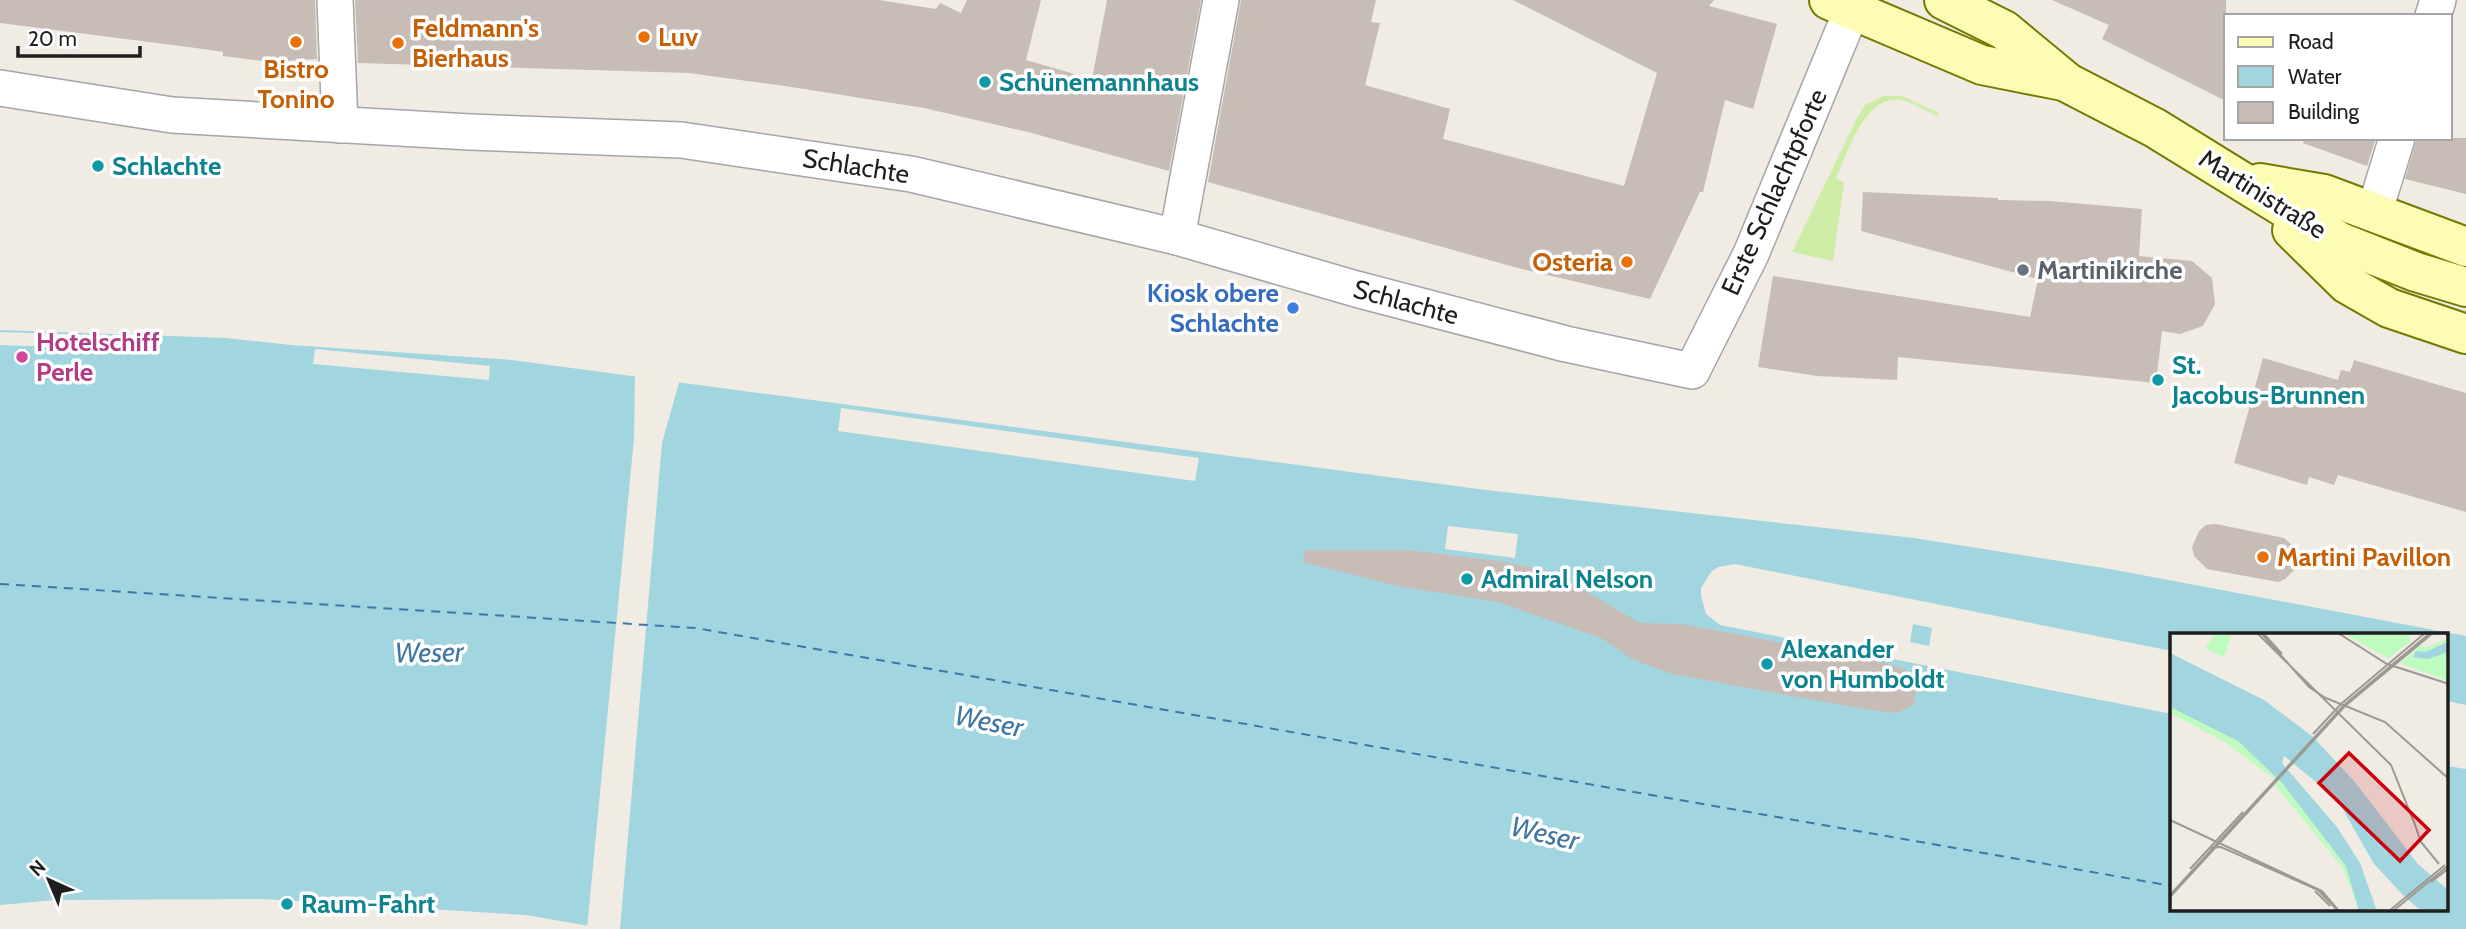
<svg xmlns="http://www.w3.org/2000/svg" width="2466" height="929" viewBox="0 0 2466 929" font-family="Cabin,sans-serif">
	<rect width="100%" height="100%" fill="#f0ebe3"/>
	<path fill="#cdeda6" d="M1883,96H1902L1939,113L1937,116C1926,111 1913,103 1902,100C1865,93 1848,153 1836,178L1844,183L1833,261L1792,252L1857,118L1865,105Z"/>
	<path fill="#a1d6e0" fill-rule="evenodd" d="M0,330L226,338L291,345L512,360L1486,490L1914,538L2110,569L2466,636V929H606L526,915L264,899L56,900L0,905ZM2172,635H2447V910H2172Z"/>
	<g fill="#f0ebe3" fill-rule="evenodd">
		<path d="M0,332L117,336V349L0,345Z"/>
		<path d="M315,349L490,366L489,380L313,364Z"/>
		<path d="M635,373L680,379L662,443L620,929H587L634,438Z"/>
		<path d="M841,408L1199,458L1195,481L838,431Z"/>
		<path d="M1448,526L1518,534L1515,558L1445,549Z"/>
		<path d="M1735,564L2172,651V714L1720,625L1706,614L1701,596V588L1711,572L1718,567ZM1913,624L1932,628L1929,646L1910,642Z"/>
		<path d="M2447,701L2466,705V769L2447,766Z"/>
	</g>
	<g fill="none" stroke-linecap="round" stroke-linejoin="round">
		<path stroke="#4078a3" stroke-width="2" stroke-dasharray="9 7" stroke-linecap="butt" d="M0,584L696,628L2172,886"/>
	</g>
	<g fill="#c8bcb6">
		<path d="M0,0H315L317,59L269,62L223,56V52L196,48L0,23Z"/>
		<path d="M355,0H879L936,9L940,3L961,13L967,0H1041L1026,60L1092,79L1107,0H1201L1169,171L1028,132L924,108L785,86L689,73L358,63Z"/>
		<path d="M1241,0H1376L1371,22L1380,23L1365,85L1450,109L1443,139L1624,186L1657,73L1513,0H1714L1709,6L1777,24L1753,109L1725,100L1703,192H1700L1650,299L1518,268L1208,182Z"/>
		<path d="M2052,0H2226V101L2102,39L2109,25Z"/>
		<path d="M2304,138H2376L2367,166L2303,143Z"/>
		<path d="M2417,138H2466V194L2405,179Z"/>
		<path d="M1863,192L1998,198V200L2050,201L2142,209L2139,256L2192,261L2212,278L2215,304L2203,326L2180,334L2162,331L2156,383L1898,357L1897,380L1817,376L1758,367L1773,276L2030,317L2038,279L1861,231Z"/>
		<path d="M2263,358L2338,380L2341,370L2350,372L2354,360L2466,393V512L2338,475L2334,485L2309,477L2307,485L2234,463Z"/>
		<path d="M2216,524L2284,538L2292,545L2296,552V568L2285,579L2278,582L2207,569L2194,556L2192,547L2199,531L2206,525Z"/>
		<path d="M1304,550H1408L1499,561L1545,570L1568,581L1640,623L1681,624L1873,660L1905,669L1917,681L1916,693L1913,705L1897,713L1863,709L1672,674L1632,659L1603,639L1498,602L1402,587L1303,562Z"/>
	</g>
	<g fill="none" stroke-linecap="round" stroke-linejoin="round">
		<defs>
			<g id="street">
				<path d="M335,0L340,125"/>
				<path d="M2433,16L2438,0"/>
				<path d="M0,88L172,115L470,132L681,140L911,174L1177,237L1356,289L1566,344L1692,371L1751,254L1856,0"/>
				<path d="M2374,213L2397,138"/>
				<path d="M1177,237L1221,0"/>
			</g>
			<g id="secondary">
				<path d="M1829,0L1982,65L2063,81"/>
				<path d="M1944,0L2004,30L2068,83L2155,128L2340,242L2416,272L2466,287"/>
				<path d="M2260,183L2324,194L2466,247"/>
				<path d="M2292,230L2347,284L2389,308L2466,334"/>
			</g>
		</defs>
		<use href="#street" stroke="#a5a5a5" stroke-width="38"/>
		<use href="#secondary" stroke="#747a00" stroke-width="42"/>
		<use href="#street" stroke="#fff" stroke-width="35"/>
		<use href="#secondary" stroke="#fdfcb4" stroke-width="38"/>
	</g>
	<g fill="#e8710a" stroke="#fff" stroke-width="2.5">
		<circle cx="644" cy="37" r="7"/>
		<circle cx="296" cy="42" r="7"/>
		<circle cx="398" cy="43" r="7"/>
		<circle cx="1627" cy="262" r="7"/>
		<circle cx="2263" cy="557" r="7"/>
	</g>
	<g fill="#0f9aa8" stroke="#fff" stroke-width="2.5">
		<circle cx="985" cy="82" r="7"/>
		<circle cx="98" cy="166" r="7"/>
		<circle cx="2158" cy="380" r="7"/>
		<circle cx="1467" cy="579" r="7"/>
		<circle cx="1767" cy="664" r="7"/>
		<circle cx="287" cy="904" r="7"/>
	</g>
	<circle fill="#6b7280" stroke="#fff" stroke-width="2.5" cx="2023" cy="270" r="7"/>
	<circle fill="#3f7fe0" stroke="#fff" stroke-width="2.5" cx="1293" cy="308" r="7"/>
	<circle fill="#d1479c" stroke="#fff" stroke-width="2.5" cx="22" cy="357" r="7"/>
	<g text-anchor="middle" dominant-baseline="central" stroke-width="7" stroke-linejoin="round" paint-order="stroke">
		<g font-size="26" font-weight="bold" fill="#c56008" stroke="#fff" text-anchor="start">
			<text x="412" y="28">Feldmann's<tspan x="412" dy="30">Bierhaus</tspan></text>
			<text x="658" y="37">Luv</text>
			<text x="296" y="69" text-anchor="middle">Bistro<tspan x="296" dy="30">Tonino</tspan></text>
			<text x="1613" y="262" text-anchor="end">Osteria</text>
			<text x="2277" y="557">Martini Pavillon</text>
		</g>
		<g font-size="26" font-weight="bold" fill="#0d838f" stroke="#fff" text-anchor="start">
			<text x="999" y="82">Schünemannhaus</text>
			<text x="112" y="166">Schlachte</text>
			<text x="2172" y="365">St.<tspan x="2172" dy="30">Jacobus-Brunnen</tspan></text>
			<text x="1481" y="579">Admiral Nelson</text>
			<text x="1781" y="649">Alexander<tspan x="1781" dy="30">von Humboldt</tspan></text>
			<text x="301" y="904">Raum-Fahrt</text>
		</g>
		<g font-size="26" fill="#1e1e1e" stroke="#fff">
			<text transform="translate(856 166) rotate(9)">Schlachte</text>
			<text transform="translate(1774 192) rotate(-66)">Erste Schlachtpforte</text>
			<text transform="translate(2263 194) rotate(32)">Martinistraße</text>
			<text transform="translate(1406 302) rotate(15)">Schlachte</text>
		</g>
		<g font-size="26" font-weight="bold" fill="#5b616d" stroke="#fff" text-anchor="start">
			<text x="2037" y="270">Martinikirche</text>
		</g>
		<g font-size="26" font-weight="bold" fill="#366cbe" stroke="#fff" text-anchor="end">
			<text x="1279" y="293">Kiosk obere<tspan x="1279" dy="30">Schlachte</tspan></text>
		</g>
		<g font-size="26" font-weight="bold" fill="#b23c85" stroke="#fff" text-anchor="start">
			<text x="36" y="342">Hotelschiff<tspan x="36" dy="30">Perle</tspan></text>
		</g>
		<g font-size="28" font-style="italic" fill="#4078a3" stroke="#fff">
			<text transform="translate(429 652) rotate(-1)">Weser</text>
			<text transform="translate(989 721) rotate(11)">Weser</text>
			<text transform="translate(1545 833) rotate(13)">Weser</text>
		</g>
	</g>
	<g transform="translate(2170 633)">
		<rect width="278" height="278" fill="#f0ebe3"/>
		<path d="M46,0L61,2L54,24L35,15ZM173,0H237L241,8L218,25ZM278,6V48L230,30L252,12L256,15ZM0,74L68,108L113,151L176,233L189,278L173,235L105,152L107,148L55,109L0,80Z" fill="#bdfcbe"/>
		<path d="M278,9V19L258,26L243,24L246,18L255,19ZM0,20L94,67L142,103L184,148L248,231L278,257V278H251L234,263L204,231L167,166L114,123L112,130L167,194L190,230L207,278H189L176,233L113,151L68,108L0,74Z" fill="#a1d6e0"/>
		<path fill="none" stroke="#a1d6e0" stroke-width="3.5" d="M0,35L127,109L181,162L225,222L233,220"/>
		<path fill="none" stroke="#9c9994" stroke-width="2" d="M87,0L221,132L243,187M91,0L139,54L157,66M93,0L112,21M168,0L217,31L279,51M151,63L215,89L279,146M143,101L171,71L255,0M243,186L251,209L269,231M0,187L152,258L169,278M40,215L51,214L148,257L168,278M20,236L73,179M261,249L278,236M145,258L160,273M0,262L174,72L260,0M0,264L175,73L263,0M219,278L275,232M223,278L279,232"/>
		<path fill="#cc000d" fill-opacity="0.15" stroke="#cc000d" stroke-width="3.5" d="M179,120L259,197L230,228L149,150Z"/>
		<rect width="278" height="278" fill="none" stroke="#1e1e1e" stroke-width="3.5"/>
	</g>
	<rect x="2224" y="14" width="228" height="126" fill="#ffffff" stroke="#a5a5a5" stroke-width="2"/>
	<rect x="2238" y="37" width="35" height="10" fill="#fdfcb4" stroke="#a5a5a5" stroke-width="2"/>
	<text x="2288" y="49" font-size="21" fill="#1e1e1e">Road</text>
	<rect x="2238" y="66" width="35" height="21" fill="#a1d6e0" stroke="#a5a5a5" stroke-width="2"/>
	<text x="2288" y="84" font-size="21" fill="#1e1e1e">Water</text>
	<rect x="2238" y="102" width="35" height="21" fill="#c8bcb6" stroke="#a5a5a5" stroke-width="2"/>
	<text x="2288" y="119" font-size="21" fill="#1e1e1e">Building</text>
	<g transform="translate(49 880) rotate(316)" stroke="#ffffff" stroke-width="5" paint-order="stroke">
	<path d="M0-5L12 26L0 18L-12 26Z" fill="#1e1e1e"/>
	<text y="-10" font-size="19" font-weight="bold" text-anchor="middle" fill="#1e1e1e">N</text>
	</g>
	<path d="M18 46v10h122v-10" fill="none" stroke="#1e1e1e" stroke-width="3.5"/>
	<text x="28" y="46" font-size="21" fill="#1e1e1e" stroke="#ffffff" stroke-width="5" paint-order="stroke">20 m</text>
</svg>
